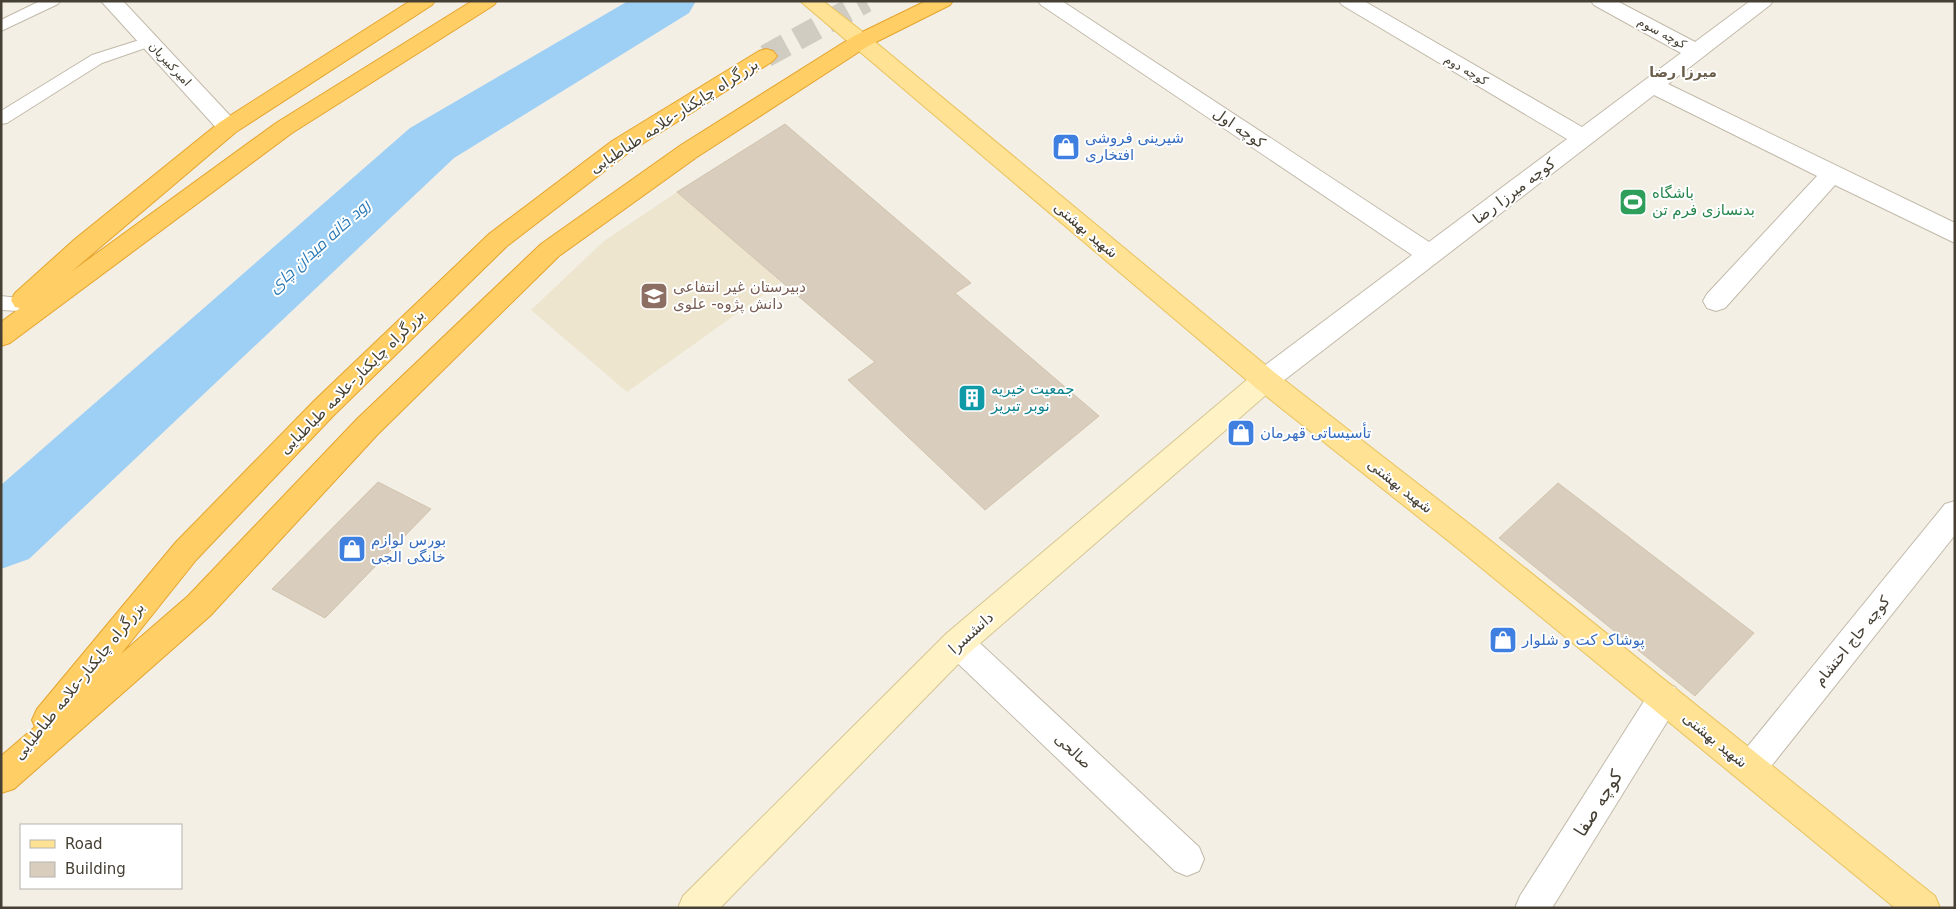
<svg xmlns="http://www.w3.org/2000/svg" width="1956" height="909" viewBox="0 0 1956 909" font-family="'DejaVu Sans',Cairo,sans-serif">
	<rect width="100%" height="100%" fill="#f3efe5"/>
	<path fill="#ede5ce" d="M677,192L781,282L627,392L531,310L604,241Z"/>
	<g fill="none" stroke-linecap="round" stroke-linejoin="round">
		<path fill="#9ecff4" fill-rule="evenodd" d="M628,1H696L689,13L454,158L29,559L1,569V485L410,128Z"/>
	</g>
	<g fill="#d9cebd" stroke="#d1c3ad">
		<path d="M785,124L971,283L955,293L1099,416L985,510L848,380L875,362L677,192Z"/>
		<path d="M378,482L431,509L325,618L272,589Z"/>
		<path d="M1558,483L1754,633L1695,696L1499,538Z"/>
	</g>
	<g fill="none" stroke-linecap="round" stroke-linejoin="round">
		<path stroke="#d0ccc2" stroke-width="23" stroke-dasharray="23 12" stroke-linecap="butt" d="M766,56L866,1"/>
		<defs>
			<g id="lane">
				<path d="M40,1H60L58,4L1,31V20Z"/>
				<path d="M149,37L154,39L157,42L154,45L102,63L7,123L1,124V111L92,55Z"/>
				<path d="M1,296L26,299L29,304L26,309L20,311L1,310Z"/>
			</g>
			<g id="street">
				<path d="M101,1H123L236,122L239,127L236,132L228,135L220,132Z"/>
				<path d="M1038,1H1062L1429,242L1567,139L1342,5L1339,1H1364L1582,127L1681,53L1594,5L1591,1H1617L1695,42L1750,1H1773L1770,5L1668,84L1955,223V243L1835,185L1725,308L1716,311L1707,308L1703,301L1707,294L1817,176L1654,95L1274,388L1265,391L1256,388L1252,380L1256,372L1412,255L1041,5Z"/>
				<path d="M1955,501V535L1761,779L1750,784L1739,779L1734,768L1739,757L1945,504Z"/>
				<path d="M958,629L969,633L1199,847L1204,859L1199,871L1187,876L1175,871L947,653L943,643L947,633Z"/>
				<path d="M1664,683L1675,687L1680,698L1675,709L1552,908H1515L1520,896L1653,687Z"/>
			</g>
			<path id="secondary" d="M1265,369L1274,372L1278,380L1274,388L969,653L720,908H678L683,896L947,633L1256,372Z"/>
			<path id="primary" d="M800,1H823L868,36L1274,372L1476,529L1935,896L1940,908H1895L1456,547L1256,388Z"/>
			<g id="highway">
				<path d="M410,1H435L432,5L236,132L71,272L276,123L472,1H497L494,5L292,133L10,343L1,346V322L20,308L15,307L11,300L15,293L75,239L220,122Z"/>
				<path d="M926,1H953L950,5L868,46L697,157L559,256L377,435L210,616L14,789L1,793V756L35,727L32,720L37,709L176,542L315,400L489,234L612,141L759,51L766,49L773,51L777,56L773,61L628,153L507,246L333,416L196,560L121,654L188,596L357,419L541,244L681,145L854,36Z"/>
			</g>
		</defs>
		<use href="#lane" stroke="#c2baaa" stroke-width="2"/>
		<use href="#street" stroke="#c2baaa" stroke-width="2"/>
		<use href="#secondary" stroke="#d6c592" stroke-width="2"/>
		<use href="#primary" stroke="#e9c25d" stroke-width="2"/>
		<use href="#highway" stroke="#e5a42e" stroke-width="2"/>
		<use href="#lane" fill="#fff" fill-rule="evenodd"/>
		<use href="#street" fill="#fff" fill-rule="evenodd"/>
		<use href="#secondary" fill="#fff2c4" fill-rule="evenodd"/>
		<use href="#primary" fill="#ffe293" fill-rule="evenodd"/>
		<use href="#highway" fill="#ffce65" fill-rule="evenodd"/>
	</g>
	<defs>
		<symbol id="shop-square" viewBox="-11 -11 22 22"><rect x="-9" y="-9" width="18" height="18" rx="4" fill="#3f7fe0" stroke="#fff"/><path d="M-5-2.5h2.3a2.7 3.5 0 0 1 5.4 0H5L5.5 6h-11ZM-1.5-2.5h3a1.5 2.3 0 0 0-3 0Z" fill="#fff"/></symbol>
		<symbol id="stadium-square" viewBox="-11 -11 22 22"><rect x="-9" y="-9" width="18" height="18" rx="4" fill="#2e9e5b" stroke="#fff"/><path d="M0-5a6.5 5 0 1 0 0 10a6.5 5 0 1 0 0-10ZM-3.5-1.8h7v3.6h-7Z" fill="#fff"/></symbol>
		<symbol id="school-square" viewBox="-11 -11 22 22"><rect x="-9" y="-9" width="18" height="18" rx="4" fill="#8d6e63" stroke="#fff"/><path d="M0-5L7-2L0 1L-7-2ZM-4 1L0 2.5L4 1V4Q0 6-4 4Z" fill="#fff"/></symbol>
		<symbol id="building-square" viewBox="-11 -11 22 22"><rect x="-9" y="-9" width="18" height="18" rx="4" fill="#0f9aa8" stroke="#fff"/><path d="M-4-6H4V6H1V3H-1V6H-4ZM-2.5-4.3h1.7v1.8h-1.7ZM.8-4.3h1.7v1.8H.8ZM-2.5-1h1.7V.8h-1.7ZM.8-1h1.7V.8H.8Z" fill="#fff"/></symbol>
	</defs>
	<g fill-rule="evenodd">
		<use href="#shop-square" x="1050" y="131" width="32" height="32"/>
		<use href="#stadium-square" x="1617" y="186" width="32" height="32"/>
		<use href="#school-square" x="638" y="280" width="32" height="32"/>
		<use href="#building-square" x="956" y="382" width="32" height="32"/>
		<use href="#shop-square" x="1225" y="417" width="32" height="32"/>
		<use href="#shop-square" x="336" y="533" width="32" height="32"/>
		<use href="#shop-square" x="1487" y="624" width="32" height="32"/>
	</g>
	<g text-anchor="middle" dominant-baseline="central" stroke-width="4" stroke-linejoin="round" paint-order="stroke">
		<g font-size="12" fill="#464034" stroke="#fff">
			<text transform="translate(1662 33) rotate(28)">کوچه سوم</text>
			<text transform="translate(170 64) rotate(47)">امیرکبیریان</text>
			<text transform="translate(1466 70) rotate(30)">کوچه دوم</text>
		</g>
		<g font-size="14" font-weight="bold" fill="#6a5e4b" stroke="#fff">
			<text x="1683" y="72">میرزا رضا</text>
		</g>
		<g font-size="15" fill="#464034" stroke="#fff">
			<text transform="translate(674 116) rotate(-33)">بزرگراه چایکنار-علامه طباطبایی</text>
			<text transform="translate(1239 128) rotate(34)">کوچه اول</text>
			<text transform="translate(1514 191) rotate(-37)">کوچه میرزا رضا</text>
			<text transform="translate(1086 230) rotate(40)">شهید بهشتى</text>
			<text transform="translate(352 382) rotate(-45)">بزرگراه چایکنار-علامه طباطبایی</text>
			<text transform="translate(1400 486) rotate(38)">شهید بهشتى</text>
			<text transform="translate(971 633) rotate(-42)">دانشسرا</text>
			<text transform="translate(1852 641) rotate(-51)">کوچه حاج احتشام</text>
			<text transform="translate(79 681) rotate(-51)">بزرگراه چایکنار-علامه طباطبایی</text>
			<text transform="translate(1715 740) rotate(39)">شهید بهشتى</text>
			<text transform="translate(1073 751) rotate(43)">صالحی</text>
		</g>
		<g font-size="15" fill="#366cbe" stroke="#fff" text-anchor="start">
			<text x="1085" y="138">شیرینی فروشی<tspan x="1085" dy="17">افتخاری</tspan></text>
			<text x="1260" y="433">تأسیساتی قهرمان</text>
			<text x="371" y="540">بورس لوازم<tspan x="371" dy="17">خانگی الجی</tspan></text>
			<text x="1522" y="640">پوشاک کت و شلوار</text>
		</g>
		<g font-size="15" fill="#27864d" stroke="#fff" text-anchor="start">
			<text x="1652" y="193">باشگاه<tspan x="1652" dy="17">بدنسازی فرم تن</tspan></text>
		</g>
		<g font-size="15" fill="#785e54" stroke="#fff" text-anchor="start">
			<text x="673" y="287">دبیرستان غیر انتفاعی<tspan x="673" dy="17">دانش پژوه- علوی</tspan></text>
		</g>
		<g font-size="15" fill="#0d838f" stroke="#fff" text-anchor="start">
			<text x="991" y="389">جمعیت خیریه<tspan x="991" dy="17">نوبر تبریز</tspan></text>
		</g>
		<g font-size="16" font-style="italic" fill="#2879b7" stroke="#fff">
			<text transform="translate(319 246) rotate(-42)">رود خانه میدان چای</text>
		</g>
		<g font-size="18" fill="#464034" stroke="#fff">
			<text transform="translate(1598 803) rotate(-58)">کوچه صفا</text>
		</g>
	</g>
	<rect width="1956" height="909" fill="none" stroke="#464034" stroke-width="5"/>
	<rect x="20" y="824" width="162" height="65" fill="#ffffff" stroke="#b5b3ae"/>
	<rect x="30" y="840" width="25" height="8" fill="#ffe293" stroke="#b5b3ae"/>
	<text x="65" y="849" font-size="15" fill="#464034">Road</text>
	<rect x="30" y="862" width="25" height="15" fill="#d9cebd" stroke="#b5b3ae"/>
	<text x="65" y="874" font-size="15" fill="#464034">Building</text>
</svg>
